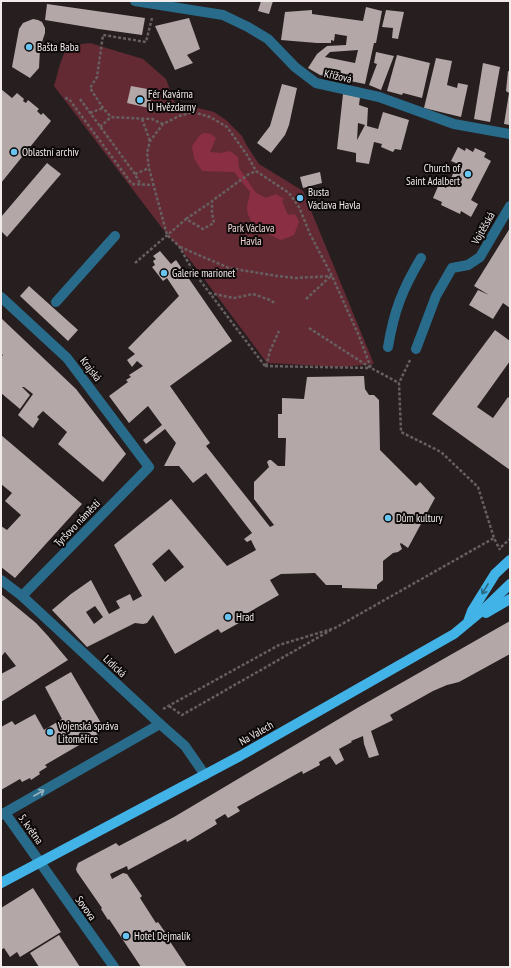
<svg xmlns="http://www.w3.org/2000/svg" width="511" height="968" viewBox="0 0 511 968" font-family="'PT Sans Narrow',sans-serif">
	<rect width="100%" height="100%" fill="#271e1f"/>
	<path fill="#632a34" d="M90,43L143,59L166,79L177,109L198,108L214,112L226,120L242,136L247,146L259,164L303,191L374,364L342,367L267,363L190,260L162,228L54,86L60,64L67,46Z"/>
	<path fill="#8a2f43" d="M204,133L211,134L216,138L210,152L220,153L230,151L238,157L239,168L256,193L266,198L276,194L284,199L282,201L288,215L295,214L299,222L294,235L281,240C266,233 248,226 247,208C247,203 250,196 250,192L234,172L202,171L194,158L192,146L200,135Z"/>
	<g fill="#b3a7a8" fill-rule="evenodd">
		<path d="M261,1H273L269,14L258,11Z"/>
		<path d="M47,4L145,18L142,35L99,29L45,20Z"/>
		<path d="M366,7L382,11L376,43H374L365,84L320,75L308,68L317,54L327,46L346,45L347,36L335,34L334,41L331,40V43H317L281,40L285,12L312,10V14L363,21ZM358,50L355,63L325,57L330,52Z"/>
		<path d="M386,10L404,12L398,39L392,38L393,28L382,27Z"/>
		<path d="M189,18L200,49L187,55L193,63L175,70L155,26Z"/>
		<path d="M33,19L38,20L42,22L45,28V33L42,42L44,44L40,49L39,68L30,78L12,67L19,29L23,23Z"/>
		<path d="M376,52L394,56L381,90L369,85L377,64L374,63Z"/>
		<path d="M397,55L430,63L422,98L403,93L402,95L387,91Z"/>
		<path d="M436,58L452,61L447,85L457,88L458,83L468,85L461,117L424,108Z"/>
		<path d="M483,63L500,67L490,122L474,119Z"/>
		<path d="M508,71L510,72V125L504,124L509,93L506,91Z"/>
		<path d="M282,84L297,88L289,125L285,135L271,153L257,143L270,126Z"/>
		<path d="M131,86L153,90L149,108L127,103Z"/>
		<path d="M1,89L12,98L17,93L24,99L23,101L26,103L28,100L39,109L37,111L41,115L43,113L51,121L1,183Z"/>
		<path d="M343,94L360,97L359,105L368,108L367,126L378,129L383,112L409,120L401,150L395,149L393,152L381,147L382,144L374,142L369,164L356,162V153L337,149ZM358,123L365,125L357,140Z"/>
		<path d="M458,147L465,151L466,148L473,152L475,148L486,153L484,157L491,161L471,200L478,204L471,217L461,211L460,214L441,205L442,202L433,198L439,184L446,188L458,164L451,161Z"/>
		<path d="M47,163L61,174L7,237L1,231V217Z"/>
		<path d="M320,172L322,183L303,188L300,177Z"/>
		<path d="M510,228V308L503,303L493,319L469,305L478,290L489,295L474,286Z"/>
		<path d="M160,251L171,264L176,260L232,341L170,386L210,443L206,446L270,527L274,525L254,499V482L269,467L267,462L269,460H271L278,466H285L286,438H278V414H282V398L304,399L307,377L364,376L365,389L369,395H374L379,400L380,450L416,486L420,482L435,498L408,548L401,543L400,544L402,549L398,552L393,553L383,561V580L377,585V589L342,588V585H326L315,573L281,574L270,580L279,595L244,615L246,619L221,633L218,629L175,654L153,615L147,623L143,624L135,623L87,647L52,610L71,594L91,580L109,614L120,608L116,601L130,594L133,601L142,596L114,545L171,499L227,566L256,550L251,540L247,542L244,539L252,533L206,473L193,483L179,466H164L176,443L165,429L146,444L143,440L162,425L148,406L129,423L109,396L128,382L126,380L131,377L129,375L143,366L137,361L132,367L127,360L135,354L128,348L179,296L167,278L163,281L152,267L155,265L153,261L156,259L153,256ZM169,549L184,567L165,582L152,564ZM95,606L103,617L94,624L86,612Z"/>
		<path d="M29,286L78,330L68,341L20,296Z"/>
		<path d="M1,318L76,389L126,454L103,482L58,444L67,432L43,411L37,417L39,419L33,428L18,415L33,394L24,387H22L30,395L20,409L1,393V357L3,355L1,354Z"/>
		<path d="M495,330L510,341V361L477,407L493,418L508,397L510,399V470L432,414Z"/>
		<path d="M1,435L82,504L15,578L1,567V526L7,530L21,515L5,501L12,493L1,484Z"/>
		<path d="M1,594L36,623L48,636L68,660L1,702V674L16,666L5,652L1,657Z"/>
		<path d="M510,621V654L459,682L447,685L433,691L390,715L393,720L371,731L379,755L369,758L364,744L363,736L351,741L352,742L339,749L344,760L336,765L330,756L319,762L320,765L303,774L302,771L237,807L240,811L228,818L225,814L215,820L217,824L187,842L186,839L128,870L127,866L110,874L112,879L123,873L127,874L142,896L140,898L156,923L158,922L170,939L169,940L187,967H141L109,919L108,920L101,909L102,908L77,872L76,869L78,863L116,843L119,846L174,817L359,707Z"/>
		<path d="M71,672L101,723L98,734L45,765L47,767L39,772L40,774L31,780L30,778L22,782L20,779L1,790V734L2,733L1,727L12,721L15,725L35,714L44,730L62,719L45,687Z"/>
		<path d="M33,888L61,932L20,957L17,952L10,957L4,948L1,950V908Z"/>
		<path d="M59,935L80,967H39L30,953Z"/>
	</g>
	<g fill="none" stroke-linecap="round" stroke-linejoin="round">
		<g stroke="#675f60" stroke-width="2.5" stroke-dasharray="3 2" stroke-linecap="butt">
			<path d="M152,18L146,42L103,35L97,77L90,88L103,108L111,117L152,119L163,124"/>
			<path d="M65,98L69,99L132,184L153,185"/>
			<path d="M80,99L135,174L141,185"/>
			<path d="M90,113L103,108"/>
			<path d="M142,119L150,141"/>
			<path d="M100,127L111,117"/>
			<path d="M135,174L149,168"/>
			<path d="M186,219L211,202"/>
			<path d="M180,247L229,268L277,276L296,278L332,276"/>
			<path d="M135,263L186,219L203,229L214,223L212,213V201L249,174L256,171"/>
			<path d="M209,293L234,298L253,294L270,300L276,304"/>
			<path d="M306,299L331,276"/>
			<path d="M309,328L371,368L399,383"/>
			<path d="M410,360L399,383L401,432L441,452L478,487L494,538L500,550"/>
			<path d="M265,366L193,271L179,246L167,235L149,168L147,153L150,141L163,124L179,116L193,112L210,117L227,127L247,155L256,171L289,193L299,207L310,234L332,276L359,336L371,368"/>
			<path d="M265,366L370,368"/>
			<path d="M266,366L270,351L279,331"/>
			<path d="M501,547L510,539"/>
			<path d="M169,706L182,715L331,630"/>
			<path d="M163,709L279,645L335,628L494,538"/>
		</g>
		<g stroke="#286b8a" stroke-width="10">
			<path d="M135,1L223,15L248,27L268,39L295,67L316,83L379,97L454,124L510,134"/>
			<path d="M1,297L67,358L149,467L22,596"/>
			<path d="M56,302L115,236"/>
			<path d="M388,347C394,311 402,290 421,258"/>
			<path d="M416,349L436,296L452,268L468,265L480,257L510,206"/>
			<path d="M1,580L22,596L160,724L185,746L205,775"/>
			<path d="M5,813L114,967"/>
			<path d="M1,815L160,724"/>
		</g>
		<g stroke="#41b3e7" stroke-width="10">
			<path d="M486,613L510,599"/>
			<path d="M468,622L472,611L495,574L510,560"/>
			<path d="M1,883L240,756L454,634L483,610L510,584"/>
		</g>
	</g>
	<defs><path id="oneway-shaft" d="M-6 0H5M1.5-3L5.5 0L1.5 3" fill="none" stroke-width="1.6" stroke-linecap="round" stroke-linejoin="round"/></defs>
	<use stroke="#2a6683" href="#oneway-shaft" transform="translate(485 589) rotate(121)"/>
	<use stroke="#97b1c0" href="#oneway-shaft" transform="translate(39 793) rotate(-30)"/>
	<g fill="#69c4f1" stroke="#0d0909" stroke-width="1.5">
		<circle cx="29" cy="47" r="4"/>
		<circle cx="140" cy="100" r="4"/>
		<circle cx="14" cy="152" r="4"/>
		<circle cx="468" cy="174" r="4"/>
		<circle cx="300" cy="198" r="4"/>
		<circle cx="164" cy="273" r="4"/>
		<circle cx="388" cy="518" r="4"/>
		<circle cx="228" cy="617" r="4"/>
		<circle cx="50" cy="732" r="4"/>
		<circle cx="126" cy="936" r="4"/>
	</g>
	<g text-anchor="middle" dominant-baseline="central" stroke-width="4" stroke-linejoin="round" paint-order="stroke">
		<g font-size="11" fill="#f2ebec" stroke="#0d0909" text-anchor="start">
			<text x="37" y="47">Bašta Baba</text>
			<text x="148" y="94">Fér Kavárna<tspan x="148" dy="13">U Hvězdarny</tspan></text>
			<text x="22" y="152">Oblastní archiv</text>
			<text x="460" y="168" text-anchor="end">Church of<tspan x="460" dy="13">Saint Adalbert</tspan></text>
			<text x="308" y="192">Busta<tspan x="308" dy="13">Václava Havla</tspan></text>
			<text x="172" y="273">Galerie marionet</text>
			<text x="396" y="518">Dům kultury</text>
			<text x="236" y="617">Hrad</text>
			<text x="58" y="726">Vojenská správa<tspan x="58" dy="13">Litoměřice</tspan></text>
			<text x="134" y="936">Hotel Dejmalík</text>
		</g>
		<g font-size="11" fill="#f2ebec" stroke="#0d0909">
			<text transform="translate(338 76) rotate(12)">Křížová</text>
			<text transform="translate(483 228) rotate(-60)">Vojtěšská</text>
			<text transform="translate(91 369) rotate(52)">Krajská</text>
			<text transform="translate(77 523) rotate(-46)">Tyršovo náměstí</text>
			<text transform="translate(115 666) rotate(43)">Lidická</text>
			<text transform="translate(256 733) rotate(-30)">Na Valech</text>
			<text transform="translate(31 829) rotate(55)">5. května</text>
			<text transform="translate(86 908) rotate(54)">Sovova</text>
		</g>
		<g font-size="11" fill="#f1d6d8" stroke="#0d0909">
			<text x="251" y="228">Park Václava<tspan x="251" dy="13">Havla</tspan></text>
		</g>
	</g>
	<rect width="511" height="968" fill="none" stroke="#f2ebec" stroke-width="4"/>
</svg>
